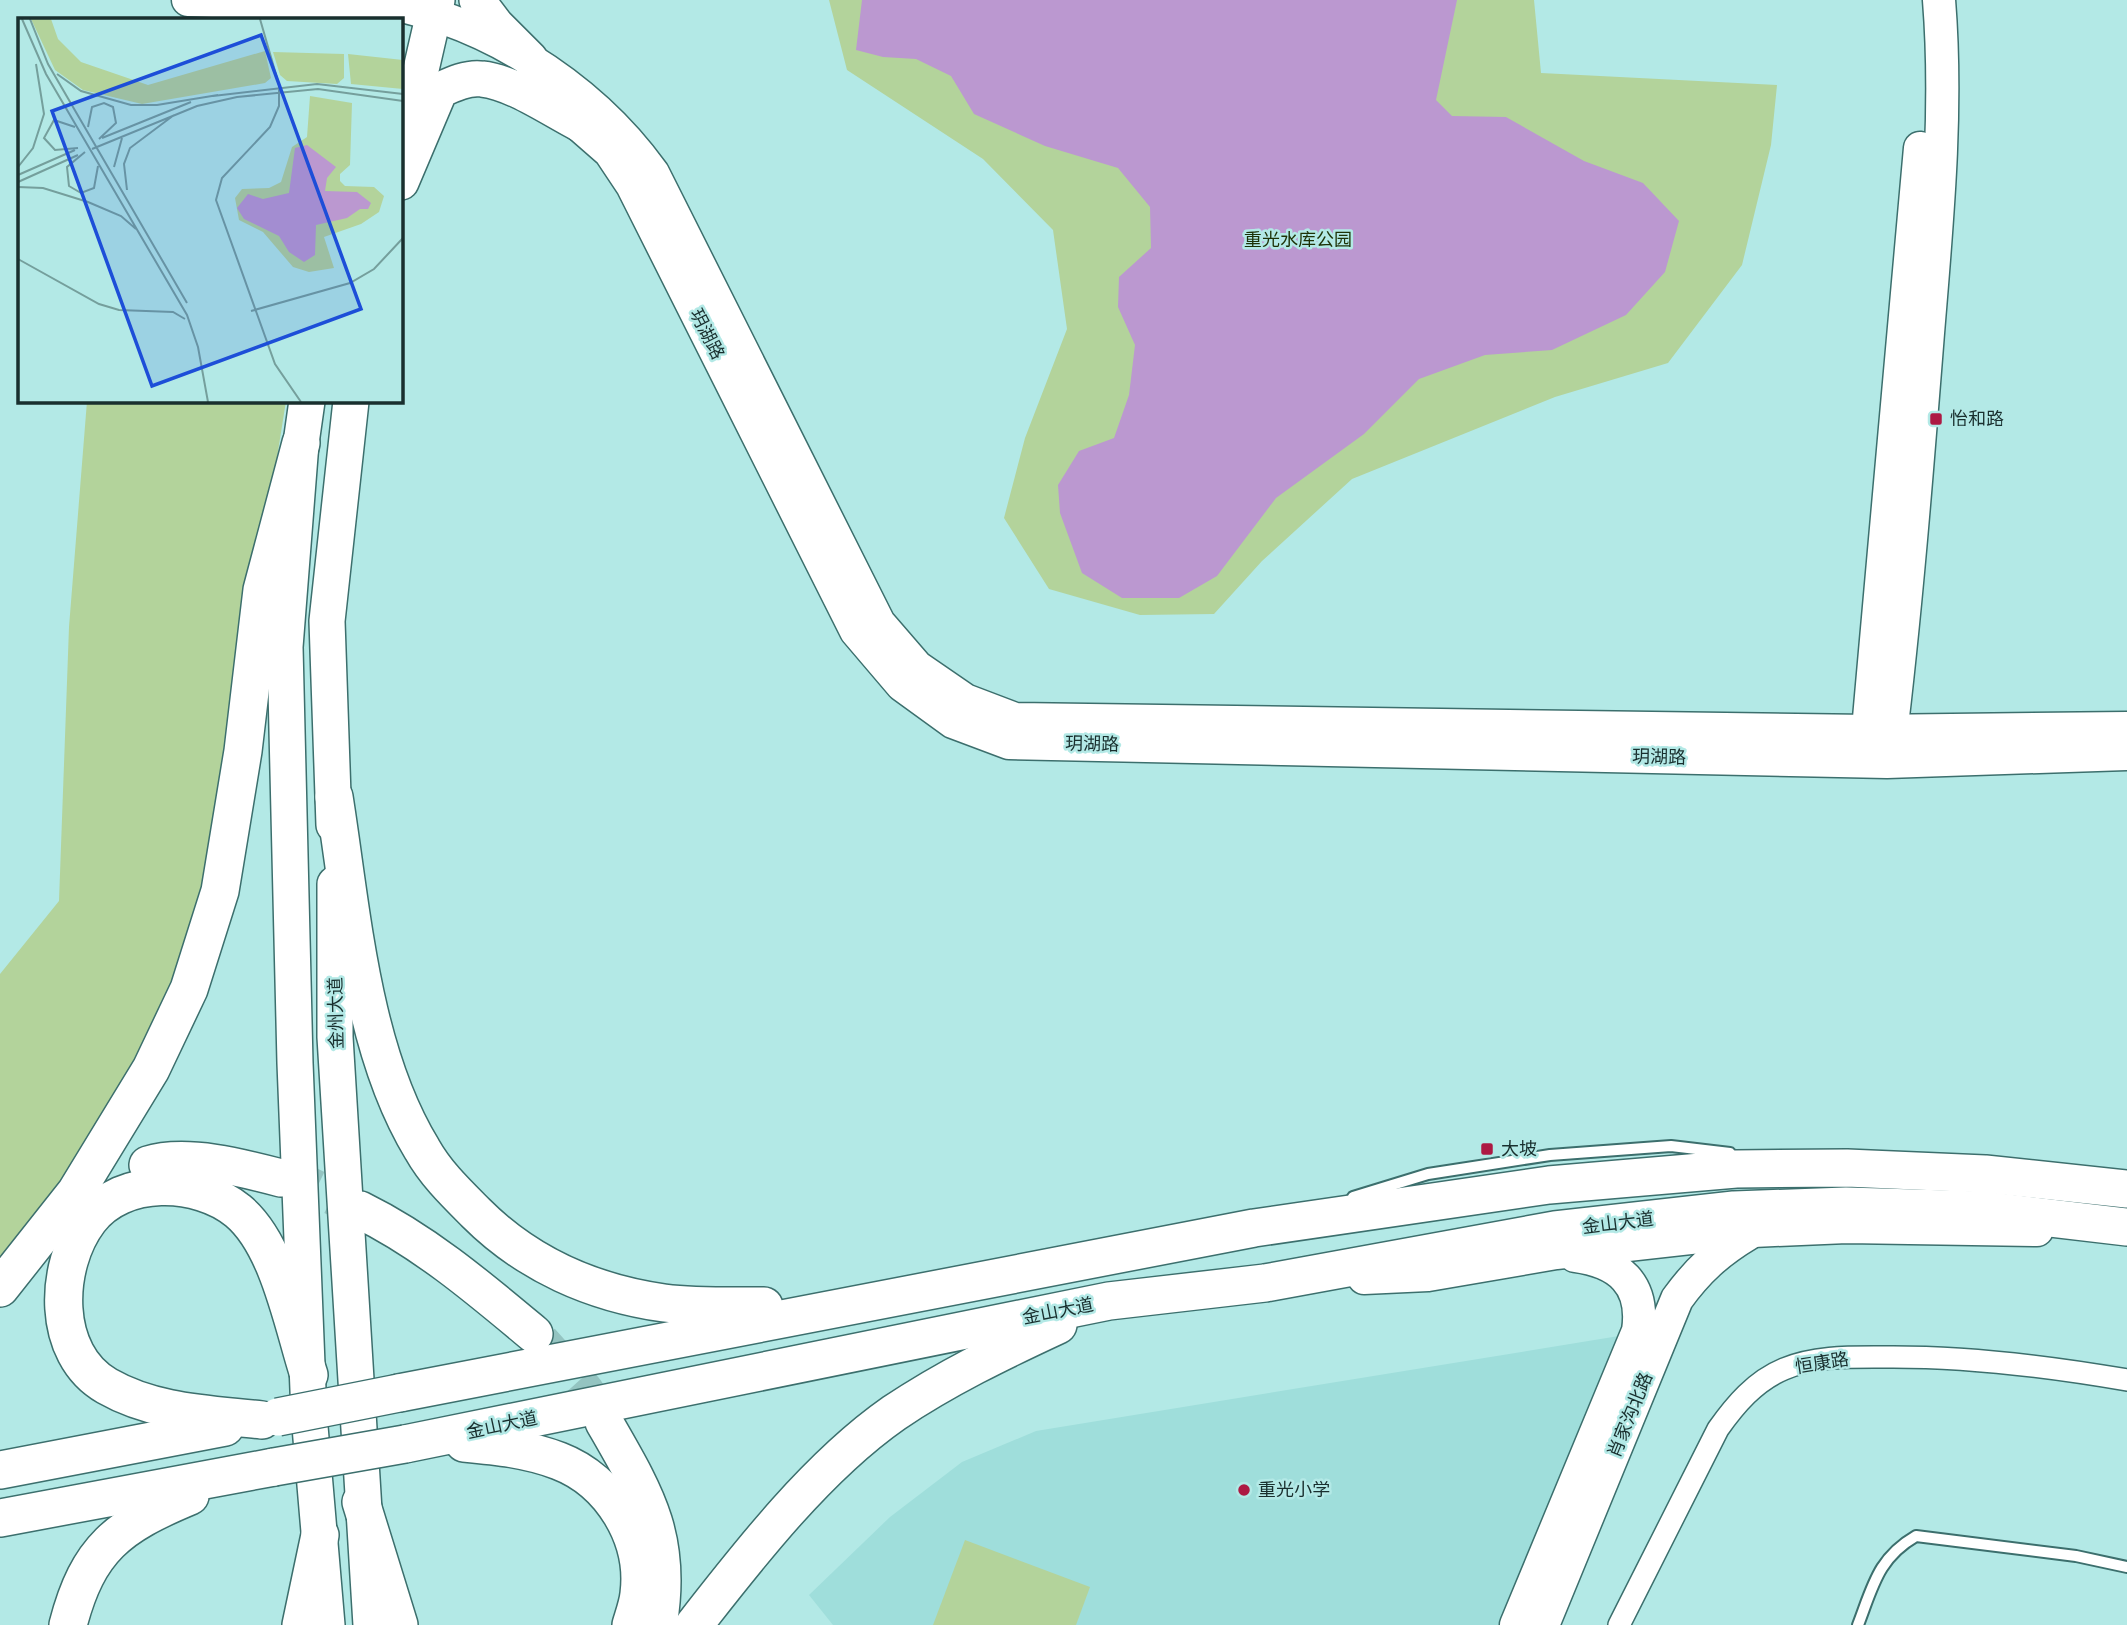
<svg xmlns="http://www.w3.org/2000/svg" width="2127" height="1625" viewBox="0 0 2127 1625" font-family="Helvetica,'Noto Sans SC',sans-serif">
	<rect width="100%" height="100%" fill="#b3e9e6"/>
	<path fill="#9fdedb" d="M1625,1335L1530,1567L1500,1625H833L809,1595L890,1517L962,1462L1036,1431Z"/>
	<g fill="#b3d39b">
		<path d="M829,0H1534L1541,73L1777,85L1771,145L1742,265L1668,363L1555,397L1352,479L1262,561L1214,614L1140,615L1049,589L1004,518L1025,438L1067,329L1053,230L983,159L847,70Z"/>
		<path d="M87,401H286L255,596L192,939L155,1044L0,1273V974L59,901L69,627Z"/>
		<path d="M965,1540L1090,1587L1076,1625H933Z"/>
	</g>
	<path fill="#bb98d0" d="M862,0H1457L1436,100L1452,116L1506,117L1584,161L1643,183L1679,221L1665,272L1626,315L1552,350L1485,355L1419,379L1364,434L1276,498L1217,576L1179,598H1122L1082,573L1060,513L1058,485L1079,451L1114,438L1129,395L1135,345L1118,307L1119,277L1151,248L1150,207L1118,168L1045,146L974,114L951,76L916,59L883,57L856,50Z"/>
	<g fill="none" stroke-linecap="round" stroke-linejoin="round">
		<g stroke="#94c4c1" stroke-width="37" stroke-dasharray="37 18" stroke-linecap="butt">
			<path d="M281,1178L309,1185L360,1210"/>
			<path d="M541,1341L585,1390L604,1422"/>
		</g>
		<defs>
			<g id="service">
				<path d="M1353,1197L1428,1174L1550,1155L1671,1146L1730,1153"/>
				<path d="M1858,1625C1873,1586 1878,1558 1916,1536L2076,1556L2127,1567"/>
			</g>
			<path id="minor" d="M1619,1625L1718,1429C1735,1405 1755,1381 1784,1369C1815,1356 1850,1357 1883,1357C1966,1356 2046,1366 2127,1380"/>
			<g id="secondary">
				<path d="M188,0L263,3L373,19"/>
				<path d="M368,0C479,15 588,83 653,173L879,623L917,667L965,700L1015,719L1869,731L2127,728"/>
				<path d="M562,110L610,152L632,185L856,631L902,685L953,722L1009,743L1887,762L2127,754"/>
				<path d="M1889,750C1906,612 1917,472 1928,333C1937,223 1948,111 1939,0"/>
				<path d="M1866,752L1920,148"/>
				<path d="M1364,1278L1428,1275L1556,1253L1753,1231L1847,1227L2037,1230"/>
				<path d="M1516,1625L1638,1331C1645,1284 1619,1262 1575,1256"/>
				<path d="M1543,1625L1677,1299C1698,1270 1718,1252 1748,1234"/>
			</g>
			<g id="primary">
				<path d="M477,0L496,25L530,59"/>
				<path d="M263,3L303,19"/>
				<path d="M384,19L390,0"/>
				<path d="M408,126L437,0"/>
				<path d="M401,182L440,90C453,84 468,77 482,79C513,82 554,111 582,125"/>
				<path d="M307,401L301,443L285,647L295,1063L309,1415L327,1625"/>
				<path d="M334,825L327,621L351,401"/>
				<path d="M335,884V1037L371,1625"/>
			</g>
			<g id="trunk">
				<path d="M334,797C352,910 361,1049 422,1149C436,1174 456,1193 476,1213C527,1264 593,1293 664,1303C696,1307 731,1306 764,1306"/>
				<path d="M148,1165C186,1153 243,1168 281,1178"/>
				<path d="M360,1210C425,1242 479,1288 534,1334"/>
				<path d="M0,1288L76,1192L151,1069L189,989L220,891L243,751L262,590L301,443"/>
				<path d="M399,1393L1254,1228L1549,1185L1736,1169L1847,1168L1985,1174L2127,1189"/>
				<path d="M262,1420C209,1414 154,1413 107,1386C51,1354 54,1266 89,1220C122,1176 198,1178 238,1211C279,1245 293,1326 309,1375"/>
				<path d="M604,1422C646,1495 673,1538 658,1625"/>
				<path d="M464,1443C496,1446 528,1449 559,1461C611,1481 646,1538 639,1594C638,1604 634,1615 631,1625"/>
				<path d="M405,1444L1109,1301L1265,1283L1555,1230L1734,1210L1846,1206L1981,1210L2127,1227"/>
				<path d="M0,1470L225,1427"/>
				<path d="M361,1502L399,1625"/>
				<path d="M0,1518L274,1467"/>
				<path d="M68,1625C88,1548 118,1526 190,1496"/>
				<path d="M301,1625L320,1535"/>
				<path d="M694,1625C750,1553 818,1466 894,1413C946,1378 1002,1351 1058,1325"/>
			</g>
		</defs>
		<use href="#service" stroke="#3c6f6d" stroke-width="14"/>
		<use href="#minor" stroke="#3c6f6d" stroke-width="24"/>
		<use href="#secondary" stroke="#3c6f6d" stroke-width="35"/>
		<use href="#primary" stroke="#3c6f6d" stroke-width="38"/>
		<use href="#trunk" stroke="#3c6f6d" stroke-width="40"/>
		<use href="#service" stroke="#fff" stroke-width="10"/>
		<use href="#minor" stroke="#fff" stroke-width="21"/>
		<use href="#secondary" stroke="#fff" stroke-width="32"/>
		<use href="#primary" stroke="#fff" stroke-width="35"/>
		<use href="#trunk" stroke="#fff" stroke-width="37"/>
		<defs>
			<g id="trunk-bridge">
				<path d="M278,1417L399,1393"/>
				<path d="M274,1467L405,1444"/>
			</g>
		</defs>
		<use href="#trunk-bridge" stroke="#3c6f6d" stroke-width="40" stroke-linecap="butt"/>
		<use href="#trunk-bridge" stroke="#fff" stroke-width="37"/>
	</g>
	<g fill="#ad1943" stroke="#b3e9e6" stroke-width="2.5">
		<rect x="1929" y="412" width="14" height="14" rx="3.5"/>
		<rect x="1480" y="1142" width="14" height="14" rx="3.5"/>
		<circle cx="1244" cy="1490" r="7"/>
	</g>
	<g text-anchor="middle" dominant-baseline="central" stroke-width="5" stroke-linejoin="round" paint-order="stroke">
		<g font-size="18" fill="#1d3207" stroke="#b3e9e6">
			<text x="1298" y="240">重光水库公园</text>
		</g>
		<g font-size="18" fill="#192f2e" stroke="#b3e9e6">
			<text transform="translate(707 334) rotate(63)">玥湖路</text>
			<text transform="translate(1092 744) rotate(1)">玥湖路</text>
			<text transform="translate(1659 757) rotate(1)">玥湖路</text>
			<text transform="translate(336 1013) rotate(-91)">金州大道</text>
			<text transform="translate(1618 1223) rotate(-7)">金山大道</text>
			<text transform="translate(1058 1311) rotate(-11)">金山大道</text>
			<text transform="translate(1822 1363) rotate(-9)">恒康路</text>
			<text transform="translate(1630 1415) rotate(-68)">肖家沟北路</text>
			<text transform="translate(502 1425) rotate(-12)">金山大道</text>
		</g>
		<g font-size="18" fill="#192f2e" stroke="#b3e9e6" text-anchor="start">
			<text x="1950" y="419">怡和路</text>
			<text x="1501" y="1149">大坡</text>
			<text x="1258" y="1490">重光小学</text>
		</g>
	</g>
	<g transform="translate(18 18)">
		<rect width="385" height="385" fill="#b3e9e6"/>
		<path d="M13,1H33L40,21L63,44L130,67L247,33L253,60L247,65L124,86L65,72L37,52ZM255,34L326,36V60L319,66L269,63L262,57ZM330,36L385,42V71L333,66ZM292,78L334,85L332,147L322,156V163L327,168L356,169L366,178L361,194L343,206L306,219L316,250L291,254L275,249L245,214L221,202L217,180L224,171L251,170L263,164L274,129L289,119Z" fill="#b3d39b"/>
		<path d="M289,127L318,149L309,160L307,173L339,174L353,185L350,191H342L329,200L298,207L297,237L286,244L271,234L261,218L226,201L219,190L230,176L245,181L271,175L277,130Z" fill="#bb98d0"/>
		<path fill="none" stroke="#759f9c" stroke-width="2" d="M4,1L28,56L169,297L180,329L190,384M12,1L30,46L169,285M242,1L261,67V88L252,109L204,160L198,182L257,346L283,384M39,56L63,73L113,87H139L200,77M195,78L299,66L385,76M57,109L36,102L26,120L37,132L60,130M70,109L74,89L86,85L95,89L98,105L81,121M84,120L173,84M74,131L179,88L219,79L300,71L385,83M67,134L49,149L51,168L63,175L76,170L80,148M0,149L15,130L26,96L18,46M96,149L104,120M0,157L57,132M0,164L60,137M0,169L25,170L70,184L103,198L118,211M109,172L106,146L112,130L156,97M0,241L81,286L101,292L155,294L167,301M233,293L332,265L356,251L385,220"/>
		<path fill="#1d4ed8" fill-opacity="0.15" stroke="#1d4ed8" stroke-width="3.5" d="M243,17L343,291L134,368L34,93Z"/>
		<rect width="385" height="385" fill="none" stroke="#192f2e" stroke-width="3.5"/>
	</g>
</svg>
